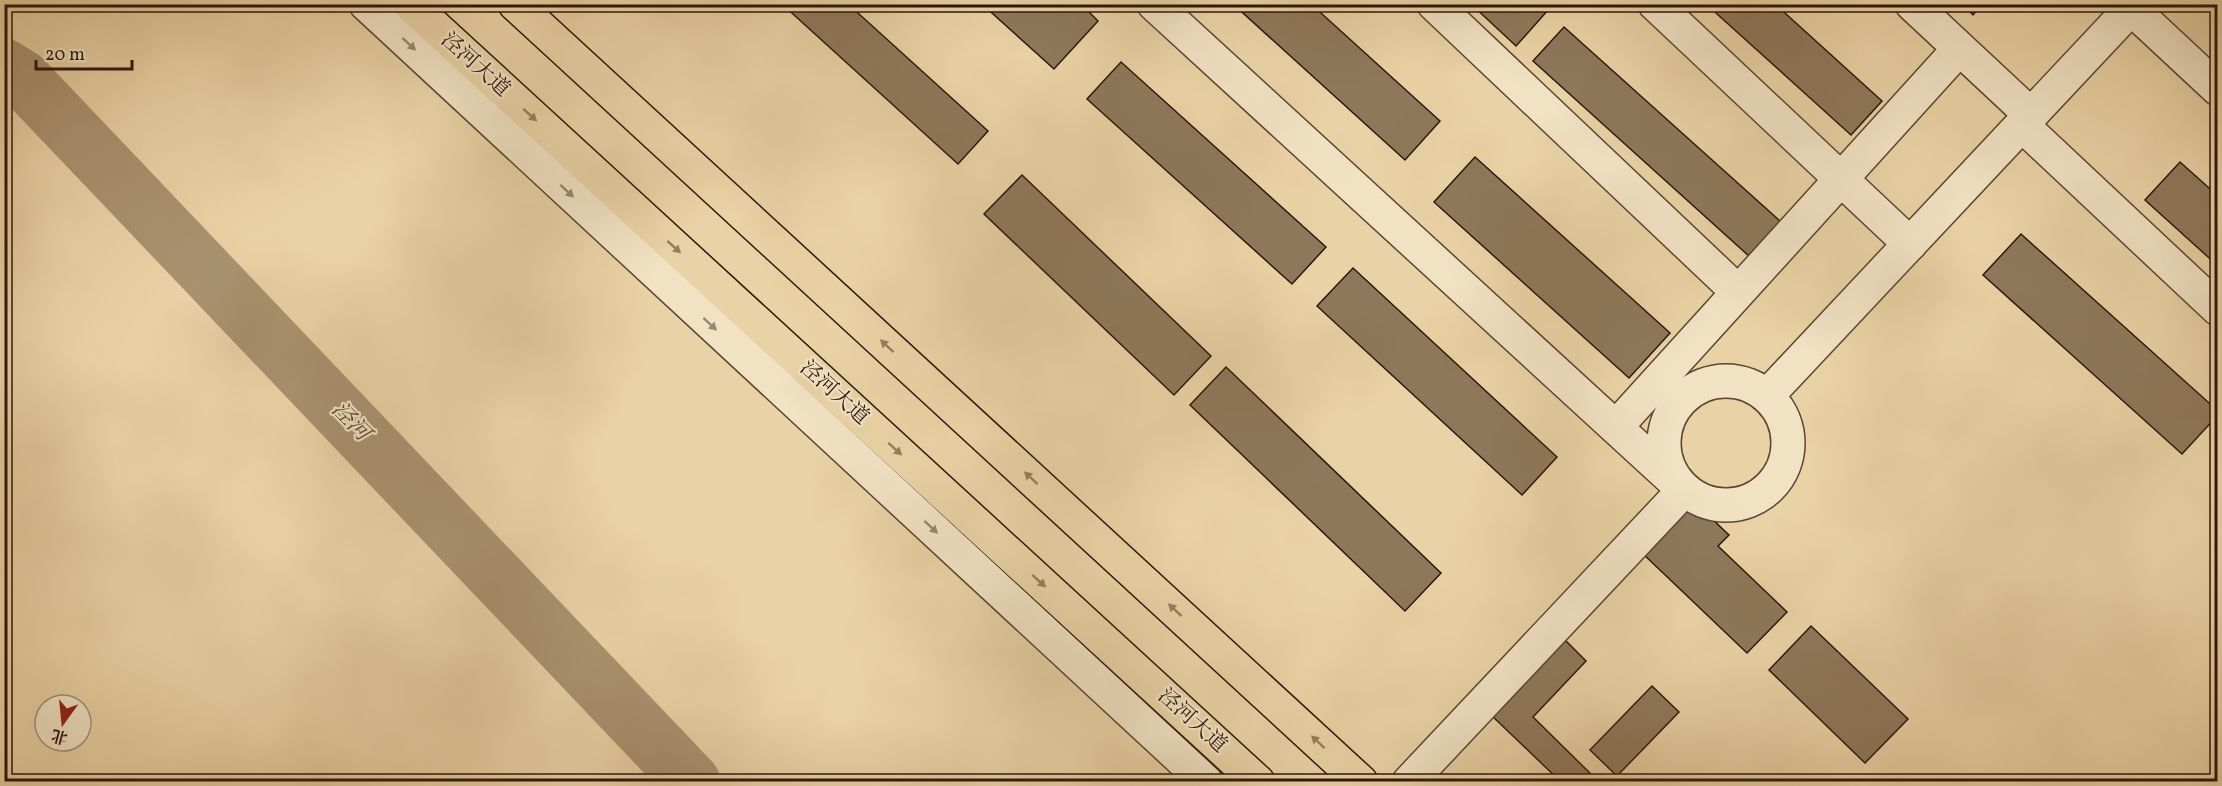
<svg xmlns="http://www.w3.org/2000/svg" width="2222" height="786" viewBox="0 0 2222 786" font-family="Vollkorn,'Noto Serif SC',serif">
	<rect width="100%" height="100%" fill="#e9d2a5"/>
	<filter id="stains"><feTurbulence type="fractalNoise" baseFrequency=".00333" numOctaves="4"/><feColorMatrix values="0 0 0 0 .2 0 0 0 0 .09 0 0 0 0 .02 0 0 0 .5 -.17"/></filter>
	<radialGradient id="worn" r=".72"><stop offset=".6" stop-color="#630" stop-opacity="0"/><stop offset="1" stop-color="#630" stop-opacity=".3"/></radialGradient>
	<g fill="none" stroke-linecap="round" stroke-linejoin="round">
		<path stroke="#a99270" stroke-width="57" d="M4,67L22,78L692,782"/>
	</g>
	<g fill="#8e785b" stroke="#2c170a" stroke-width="1.5">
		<path d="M782,4H848L988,131L958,164Z"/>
		<path d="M982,4H1081L1098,21L1054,69Z"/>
		<path d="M1233,4H1311L1440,121L1405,160Z"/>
		<path d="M1471,4H1545L1549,9L1516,46Z"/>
		<path d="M1706,4H1775L1882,101L1851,135Z"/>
		<path d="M1962,4H1982L1973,15Z"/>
		<path d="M1564,27L1781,222L1750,257L1533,61Z"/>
		<path d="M1121,62L1326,247L1292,284L1087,99Z"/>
		<path d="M1475,157L1670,333L1629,378L1434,202Z"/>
		<path d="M2180,162L2218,196V266L2145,200Z"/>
		<path d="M1022,175L1211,356L1174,395L984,214Z"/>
		<path d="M2021,234L2218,411V415L2182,454L1983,275Z"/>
		<path d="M1353,268L1557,457L1522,495L1317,306Z"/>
		<path d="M1226,367L1441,573L1405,611L1190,405Z"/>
		<path d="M1691,499L1729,535L1718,546L1787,612L1747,653L1640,551Z"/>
		<path d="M1811,626L1908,719L1865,763L1769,670Z"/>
		<path d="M1562,637L1586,661L1533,717L1599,782H1561L1489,713Z"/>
		<path d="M1652,686L1679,712L1617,776L1590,750Z"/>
	</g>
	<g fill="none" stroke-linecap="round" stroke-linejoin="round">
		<defs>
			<g id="minor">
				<path d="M366,4L1206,782"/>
				<path d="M1154,4L1684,490L1409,782"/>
				<path d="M1434,4L1738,292"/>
				<path d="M1655,4L1910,244"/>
				<path d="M1912,4L2031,115"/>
				<path d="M2131,8L2218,89"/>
				<path d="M2022,125L2218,309"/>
				<circle cx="1726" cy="443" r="62"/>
				<path d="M1767,396L2135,4"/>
				<path d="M1616,427L1959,49"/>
			</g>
			<g id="major">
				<path d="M410,4L1258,782"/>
				<path d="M515,4L1361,782"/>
			</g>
		</defs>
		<use href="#minor" stroke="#5b4631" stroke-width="36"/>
		<use href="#major" stroke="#2c170a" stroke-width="36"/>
		<use href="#minor" stroke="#f1e2c4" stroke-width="33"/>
		<use href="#major" stroke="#e9d2a5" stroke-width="33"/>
	</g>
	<defs><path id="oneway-solid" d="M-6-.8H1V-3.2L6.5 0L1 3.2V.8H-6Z" transform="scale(1.5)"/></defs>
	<g fill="#988770">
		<use href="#oneway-solid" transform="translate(409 44) rotate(43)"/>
		<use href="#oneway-solid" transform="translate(567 191) rotate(43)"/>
		<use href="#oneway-solid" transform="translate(710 324) rotate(43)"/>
		<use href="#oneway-solid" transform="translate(931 527) rotate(43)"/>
	</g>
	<g fill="#947e5f">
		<use href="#oneway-solid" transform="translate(530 115) rotate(42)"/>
		<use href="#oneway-solid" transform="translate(674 247) rotate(42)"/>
		<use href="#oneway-solid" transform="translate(887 346) rotate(-137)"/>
		<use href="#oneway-solid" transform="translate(895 449) rotate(42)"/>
		<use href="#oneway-solid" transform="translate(1031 478) rotate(-137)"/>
		<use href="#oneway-solid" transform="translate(1039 581) rotate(42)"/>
		<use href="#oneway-solid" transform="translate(1175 610) rotate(-137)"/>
		<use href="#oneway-solid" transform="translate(1318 742) rotate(-137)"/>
	</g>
	<g text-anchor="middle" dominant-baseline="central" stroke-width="4.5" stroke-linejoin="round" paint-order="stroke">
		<g font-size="21" fill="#2c170a" stroke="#f1e2c4">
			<text transform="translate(475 65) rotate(42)">泾河大道</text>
			<text transform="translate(834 393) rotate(42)">泾河大道</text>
			<text transform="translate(1192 721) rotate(42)">泾河大道</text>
		</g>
		<g font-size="22" font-style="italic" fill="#5e4833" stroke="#f1e2c4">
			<text transform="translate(350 422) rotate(46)">泾河</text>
		</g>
	</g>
	<rect width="2222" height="786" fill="none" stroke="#e9d2a5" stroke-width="24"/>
	<rect x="6" y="6" width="2210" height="774" fill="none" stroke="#2c170a" stroke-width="3"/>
	<rect x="12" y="12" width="2198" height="762" fill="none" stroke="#2c170a" stroke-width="1.5"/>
	<g transform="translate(63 723) rotate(195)"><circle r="28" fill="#f1e2c4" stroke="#a2917a" stroke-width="1.5"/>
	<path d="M0-4.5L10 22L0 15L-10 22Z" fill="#8f2418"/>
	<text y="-9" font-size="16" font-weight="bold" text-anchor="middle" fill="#2c170a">北</text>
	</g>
	<path d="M36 60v9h96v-9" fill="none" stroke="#2c170a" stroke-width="3"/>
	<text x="45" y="60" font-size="18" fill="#2c170a" stroke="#f1e2c4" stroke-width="4.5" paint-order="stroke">20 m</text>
	<rect width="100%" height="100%" filter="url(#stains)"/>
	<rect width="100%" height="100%" fill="url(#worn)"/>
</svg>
